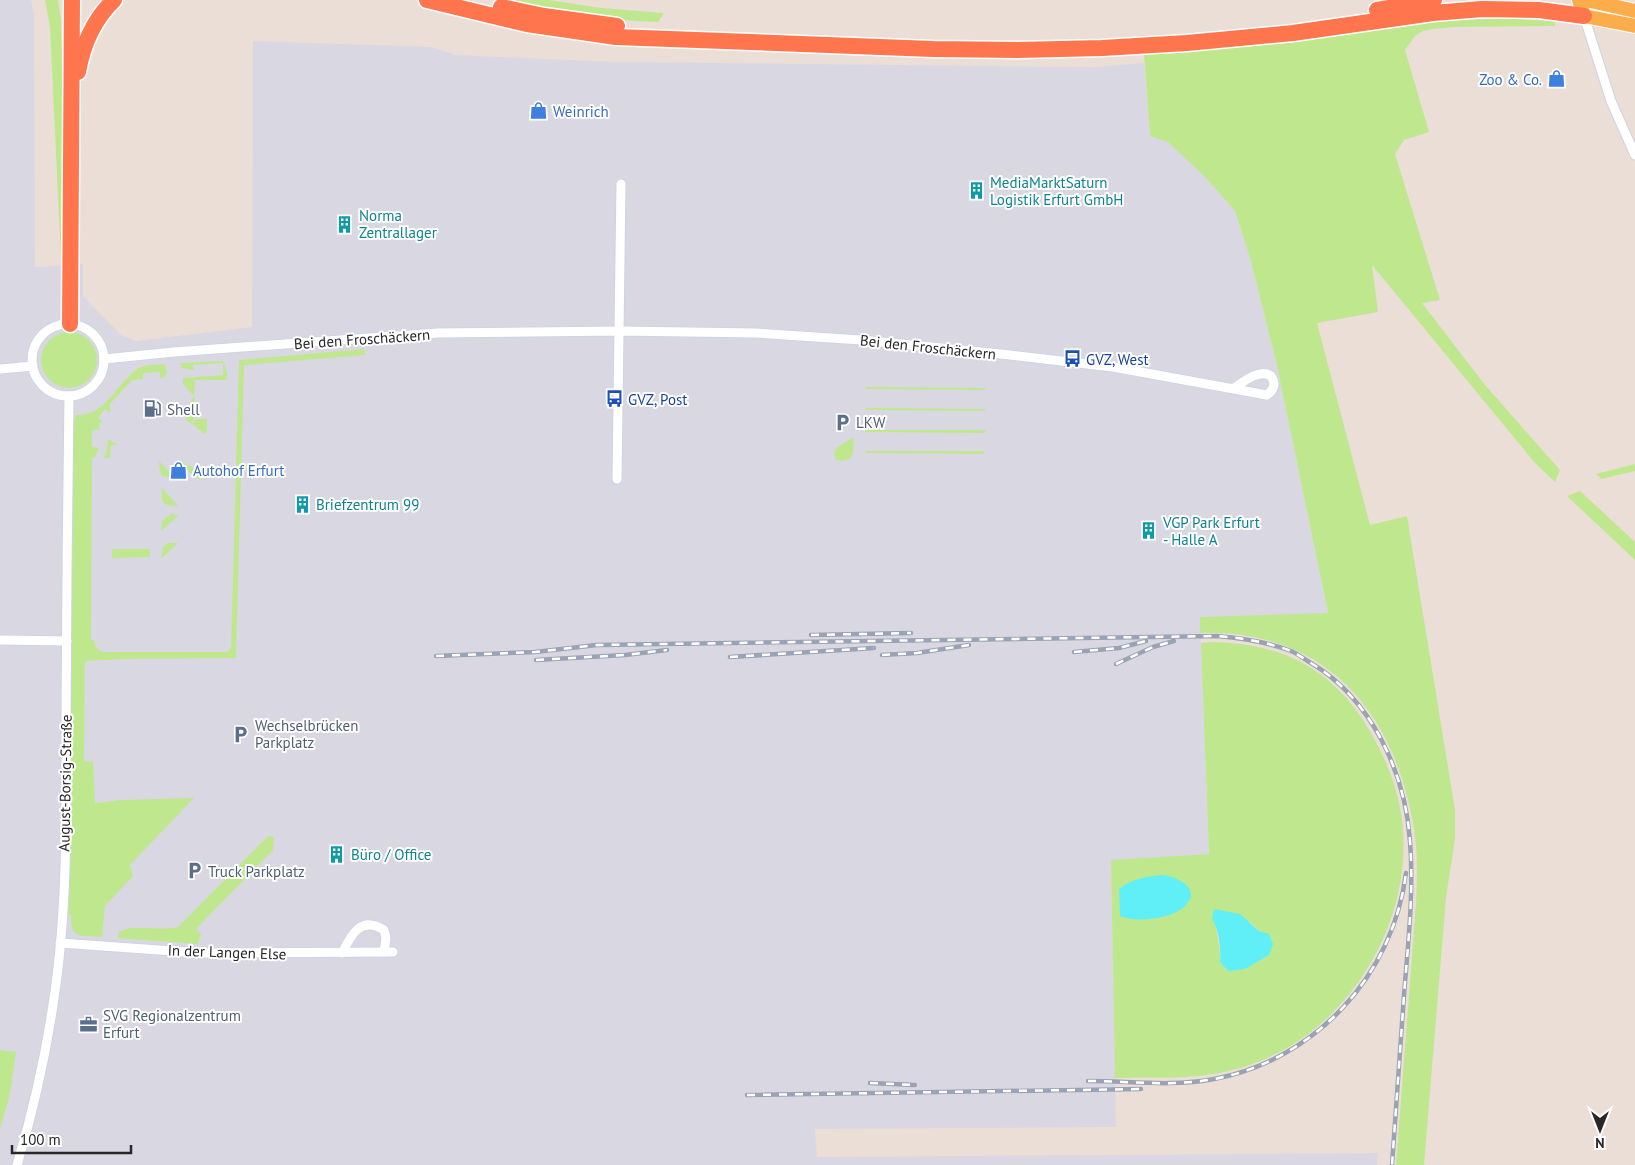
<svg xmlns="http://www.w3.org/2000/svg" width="1635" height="1165" viewBox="0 0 1635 1165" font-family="'PT Sans',sans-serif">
	<rect width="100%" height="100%" fill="#ebded7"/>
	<path fill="#d9d8e2" d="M0,0H31L34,14L35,267L83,264V296L121,335L136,341L252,327L253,41L431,47L456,55L614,62L1093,67L1144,63L1150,136L1168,141L1204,176L1235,211L1250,258L1277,366L1328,614L1200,617L1209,854L1111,861L1116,1127L815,1129L817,1157L1378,1153L1377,1165H0Z"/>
	<g fill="#bfe78e" fill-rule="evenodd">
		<path d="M45,0H58L61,20L63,139L61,257L50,27Z"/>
		<path d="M498,0H549L601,8L664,13L658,22C604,21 552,10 498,0Z"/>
		<path d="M1497,18L1555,21V26L1453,27L1433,29L1423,31L1415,36L1405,50L1429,132L1404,140L1395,154L1440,300L1422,303L1485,385L1560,470L1555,482L1535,463L1372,265L1378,312L1317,323L1370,525L1407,516L1455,810V839L1446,897L1424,1165H1396C1401,1100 1406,1034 1411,969C1414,925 1420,880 1415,836C1398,716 1329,629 1200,633V617L1328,613L1277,366L1250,258L1235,211L1204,176L1168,142L1150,136L1144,53L1270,43L1446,19L1474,20Z"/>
		<circle cx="69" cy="360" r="28"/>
		<path d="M364,349L365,355L244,365L236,658L126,659L85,661L84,761L93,762L95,803L122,800L194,798L130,865L133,876L105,906L102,937C81,935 70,940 71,915L67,914L70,827L73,451V426L76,415C106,416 116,384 137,369C144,364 156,365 164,364L167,371L165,377L160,378V372L143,373V379L132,380L110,404V413L105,409L98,418L102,421L99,425L100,430H92V447L99,448L95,457L92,458L91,640H94L96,647L102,652H228L231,648L239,360Z"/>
		<path d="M223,361L227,372V380H195L194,396L183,384V378L223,375V363L193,365L194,370L182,368L180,363Z"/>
		<path d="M866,387L985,388V390L866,389Z"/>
		<path d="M193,397H195V417L191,424L185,419L188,415L187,413L192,406L190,403Z"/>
		<path d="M866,408L985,409V411L866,410Z"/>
		<path d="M196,419H207V431L205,434L192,424Z"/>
		<path d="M866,430H985V433L866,432Z"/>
		<path d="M854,437L853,452L851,458L843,461L836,460L834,453L836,448Z"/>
		<path d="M108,439L118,445H111L110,458H103L106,453Z"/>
		<path d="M866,451H984V454L866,453Z"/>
		<path d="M179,460L208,476L206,479L195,478Z"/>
		<path d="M159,461L175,478L162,476L160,472Z"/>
		<path d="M1635,464V471L1601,479L1596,474Z"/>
		<path d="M162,488L178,506C162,506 161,503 162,488Z"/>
		<path d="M1580,491L1635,542V560L1567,496Z"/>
		<path d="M171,514L179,515L161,531L162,521Z"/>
		<path d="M168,543H178L161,559L163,547Z"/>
		<path d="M112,549H150V557L112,558Z"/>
		<path d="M1212,642C1239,643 1265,646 1290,657C1330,674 1359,707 1378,746C1389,767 1397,789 1401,813C1417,911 1357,1019 1267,1058C1213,1082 1171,1077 1115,1078L1111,860L1209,854L1201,643ZM1250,922L1259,931L1241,969L1228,971L1220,962C1221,948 1217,939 1216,926Z"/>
		<path d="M268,836L274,837L273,850L196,929L201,934L198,944L118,938L119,932C133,923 161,932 178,927Z"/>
		<path d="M0,1050L16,1052L10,1094L0,1129Z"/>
	</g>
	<g fill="#60eff7">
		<path d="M1163,875C1179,877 1203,890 1184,907C1171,919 1136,923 1120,916L1119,889C1131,879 1148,876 1163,875Z"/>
		<path d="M1214,909L1240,914L1259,931L1269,934L1273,944L1269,955L1245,969L1228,971L1220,962C1221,948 1219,931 1212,918Z"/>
	</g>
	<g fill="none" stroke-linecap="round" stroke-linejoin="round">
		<defs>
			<g id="street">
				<path d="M1584,16L1611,101L1635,155"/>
				<circle cx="68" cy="360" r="36"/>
				<path d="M104,359L174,352L438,333L620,331L756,333L861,340L1001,354L1113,367L1267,395C1274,390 1276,384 1271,376C1260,368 1243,382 1233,389"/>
				<path d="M0,369L33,366"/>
				<path d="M617,479L621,184"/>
				<path d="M0,640L67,641"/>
				<path d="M60,943L201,953L393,952"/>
				<path d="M342,953C351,935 361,915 384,930L386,938L384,952"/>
				<path d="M17,1165C34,1108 47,1050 55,991C68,901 66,809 66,719C67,611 67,504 69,396"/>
			</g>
			<g id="primary">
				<path d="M1579,0L1584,16L1635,26"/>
				<path d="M1586,0L1635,11"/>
			</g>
			<g id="highway">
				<path d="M427,0L527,24L616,37L933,49L1018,50L1102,48L1187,43L1293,33L1433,13L1482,9L1539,10L1584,16"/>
				<path d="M501,7L544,16L617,26"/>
				<path d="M1377,10L1434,0"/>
				<path d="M78,72C83,44 93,20 114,0"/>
				<path d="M70,324L72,0"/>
			</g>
		</defs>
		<use href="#street" stroke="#ccd5e2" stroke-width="11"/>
		<use href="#primary" stroke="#fff" stroke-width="16"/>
		<use href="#highway" stroke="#fff" stroke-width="19"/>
		<use href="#street" stroke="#fff" stroke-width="9"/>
		<use href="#primary" stroke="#fbad4c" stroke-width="14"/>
		<use href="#highway" stroke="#ff754e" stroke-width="16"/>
		<defs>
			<g id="rail">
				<path d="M811,635L911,633"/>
				<path d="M1074,652L1119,648L1146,641"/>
				<path d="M882,655L917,653L969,645"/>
				<path d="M436,656L535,652L597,645L1217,636C1243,638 1267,642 1291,651C1298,654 1304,659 1311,663C1371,699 1405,771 1410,841C1414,892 1408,944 1404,995C1400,1052 1396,1108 1392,1165"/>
				<path d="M730,657L874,648"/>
				<path d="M536,660L625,655L667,650"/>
				<path d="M1116,664L1153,647L1174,641"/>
				<path d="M1088,1081C1130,1081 1172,1087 1214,1079C1315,1060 1393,976 1406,873"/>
				<path d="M870,1083L915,1085"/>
				<path d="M747,1095L1141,1089"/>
			</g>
		</defs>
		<use href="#rail" stroke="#9aa3b3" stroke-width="4.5"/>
		<use href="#rail" stroke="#fff" stroke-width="2.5" stroke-dasharray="8" stroke-linecap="butt"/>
	</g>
	<defs>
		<symbol id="shop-bare" viewBox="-9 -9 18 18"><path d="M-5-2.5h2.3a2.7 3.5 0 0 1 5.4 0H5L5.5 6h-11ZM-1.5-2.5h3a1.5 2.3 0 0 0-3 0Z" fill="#3f7fe0" stroke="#fff" stroke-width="2.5" paint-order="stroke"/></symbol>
		<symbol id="building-bare" viewBox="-9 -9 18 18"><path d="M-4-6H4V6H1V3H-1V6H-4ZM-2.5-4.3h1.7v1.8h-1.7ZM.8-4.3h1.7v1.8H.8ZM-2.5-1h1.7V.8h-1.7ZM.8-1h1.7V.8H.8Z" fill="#0f9aa8" stroke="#fff" stroke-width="2.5" paint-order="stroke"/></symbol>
		<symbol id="bus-bare" viewBox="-9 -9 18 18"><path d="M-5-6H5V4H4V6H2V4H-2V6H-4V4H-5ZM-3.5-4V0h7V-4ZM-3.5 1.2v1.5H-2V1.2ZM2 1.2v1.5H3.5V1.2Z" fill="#1a4fb4" stroke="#fff" stroke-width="2.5" paint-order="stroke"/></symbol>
		<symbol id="fuel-bare" viewBox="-9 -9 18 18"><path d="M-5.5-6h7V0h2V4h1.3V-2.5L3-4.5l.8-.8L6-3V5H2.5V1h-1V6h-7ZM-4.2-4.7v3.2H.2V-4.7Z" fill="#5c6f8a" stroke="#fff" stroke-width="2.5" paint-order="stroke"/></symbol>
		<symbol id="parking-bare" viewBox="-9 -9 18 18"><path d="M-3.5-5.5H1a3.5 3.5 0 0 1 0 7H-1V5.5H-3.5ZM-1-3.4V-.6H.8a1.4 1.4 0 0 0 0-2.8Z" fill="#5c6f8a" stroke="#fff" stroke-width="2.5" paint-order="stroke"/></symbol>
		<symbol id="office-bare" viewBox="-9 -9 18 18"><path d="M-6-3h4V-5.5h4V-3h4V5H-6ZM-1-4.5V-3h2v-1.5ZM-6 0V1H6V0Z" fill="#5c6f8a" stroke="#fff" stroke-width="2.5" paint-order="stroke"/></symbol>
	</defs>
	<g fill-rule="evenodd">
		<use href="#shop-bare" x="1544" y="66" width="25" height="25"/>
		<use href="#shop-bare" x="526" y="98" width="25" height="25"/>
		<use href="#building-bare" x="964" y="178" width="25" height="25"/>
		<use href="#building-bare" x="332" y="212" width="25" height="25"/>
		<use href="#bus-bare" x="1060" y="346" width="25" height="25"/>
		<use href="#bus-bare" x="602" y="386" width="25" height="25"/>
		<use href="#fuel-bare" x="140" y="396" width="25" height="25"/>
		<use href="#parking-bare" x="830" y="410" width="25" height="25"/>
		<use href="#shop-bare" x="166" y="458" width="25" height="25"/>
		<use href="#building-bare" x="290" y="492" width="25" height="25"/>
		<use href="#building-bare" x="1136" y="518" width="25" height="25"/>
		<use href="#parking-bare" x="228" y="722" width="25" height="25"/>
		<use href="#building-bare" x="324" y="842" width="25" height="25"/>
		<use href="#parking-bare" x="182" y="858" width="25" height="25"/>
		<use href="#office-bare" x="76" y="1012" width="25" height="25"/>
	</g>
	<g text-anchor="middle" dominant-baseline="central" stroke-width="4" stroke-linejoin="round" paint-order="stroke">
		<g font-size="15" fill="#366cbe" stroke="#fff" text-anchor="start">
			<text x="1542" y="79" text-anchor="end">Zoo &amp; Co.</text>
			<text x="553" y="111">Weinrich</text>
			<text x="193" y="470">Autohof Erfurt</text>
		</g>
		<g font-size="15" fill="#0d838f" stroke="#fff" text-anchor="start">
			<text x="990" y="182">MediaMarktSaturn<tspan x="990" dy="17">Logistik Erfurt GmbH</tspan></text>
			<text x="359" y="215">Norma<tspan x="359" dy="17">Zentrallager</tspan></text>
			<text x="316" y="504">Briefzentrum 99</text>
			<text x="1163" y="522">VGP Park Erfurt<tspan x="1163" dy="17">- Halle A</tspan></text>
			<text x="351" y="854">Büro / Office</text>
		</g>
		<g font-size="15" fill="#272727" stroke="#fff">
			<text transform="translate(362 339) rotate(-4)">Bei den Froschäckern</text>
			<text transform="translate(928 347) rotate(6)">Bei den Froschäckern</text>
			<text transform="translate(65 783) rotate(-89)">August-Borsig-Straße</text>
			<text transform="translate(227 952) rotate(2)">In der Langen Else</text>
		</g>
		<g font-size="15" fill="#164399" stroke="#fff" text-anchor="start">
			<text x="1086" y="359">GVZ, West</text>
			<text x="628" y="399">GVZ, Post</text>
		</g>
		<g font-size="15" fill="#4e5e75" stroke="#fff" text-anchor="start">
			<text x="167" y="409">Shell</text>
			<text x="856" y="422">LKW</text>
			<text x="255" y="725">Wechselbrücken<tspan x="255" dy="17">Parkplatz</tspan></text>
			<text x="208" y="871">Truck Parkplatz</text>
			<text x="103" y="1015">SVG Regionalzentrum<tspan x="103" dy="17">Erfurt</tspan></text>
		</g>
	</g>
	<g transform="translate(1600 1130) rotate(180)" stroke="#ffffff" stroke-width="4" paint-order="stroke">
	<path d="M0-4L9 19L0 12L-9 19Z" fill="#272727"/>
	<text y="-8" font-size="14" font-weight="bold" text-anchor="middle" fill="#272727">N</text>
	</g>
	<path d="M12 1145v8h119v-8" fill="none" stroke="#272727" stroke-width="2.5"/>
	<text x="20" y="1145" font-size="15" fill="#272727" stroke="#ffffff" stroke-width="4" paint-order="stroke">100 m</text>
</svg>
